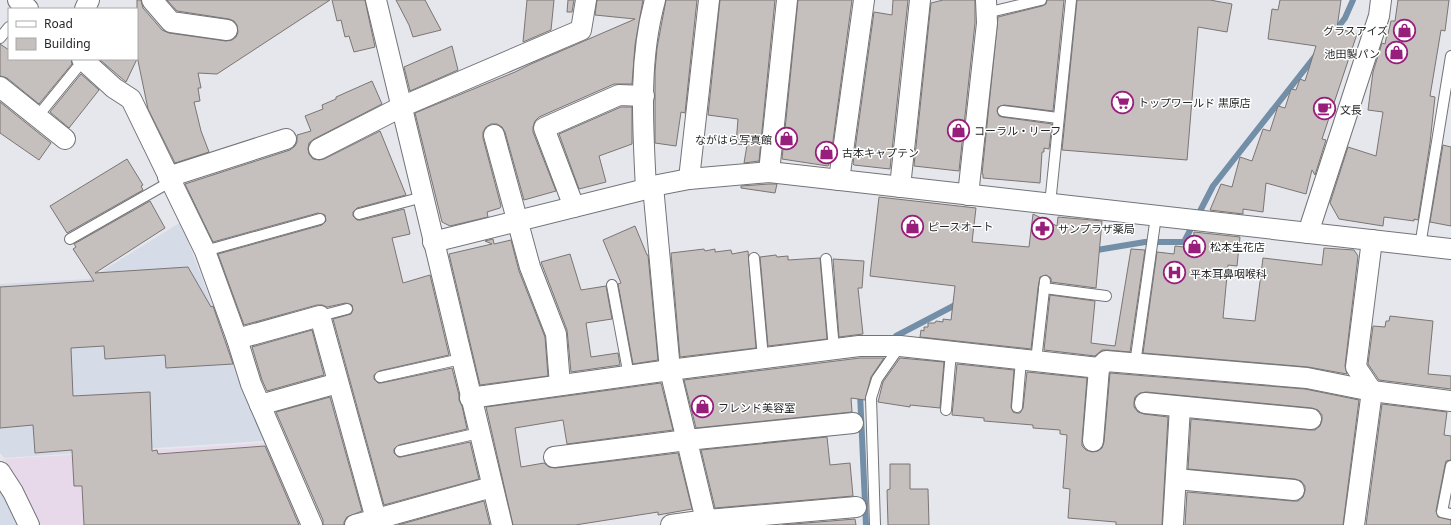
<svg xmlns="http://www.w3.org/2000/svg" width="1451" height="525" viewBox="0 0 1451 525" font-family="'Noto Sans','Noto Sans JP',sans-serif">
	<rect width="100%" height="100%" fill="#e5e7ed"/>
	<path fill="#e7d8ea" d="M264,443L303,525H41L4,459Z"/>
	<g fill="#d6dbe8">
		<path d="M181,222L263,441L4,458L0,453V284L89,279Z"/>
		<path d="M0,488L23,525H0Z"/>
	</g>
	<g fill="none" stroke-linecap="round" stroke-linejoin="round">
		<g stroke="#738ea7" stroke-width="6">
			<path d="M1333,34L1345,18L1353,0"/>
			<path d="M1091,251L1145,242H1184L1213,186L1316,55"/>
			<path d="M892,342L896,336L959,303"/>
			<path d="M860,393L866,525"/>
		</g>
	</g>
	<g fill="#c5bfbd" stroke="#7b7573">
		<path d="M137,0H141L143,8L162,30L169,33L226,41L232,40L236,37L238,32L237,25L234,21L229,19L177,11L167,0H330L217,74L198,73L201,88H198L200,101L194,102L201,131L209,152L175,163L148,109L137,56Z"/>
		<path d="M332,0H365L375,47L354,52L349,36L345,37L341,20L337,21Z"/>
		<path d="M396,0H425L441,30L413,37L409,25Z"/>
		<path d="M527,0H554L551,30L523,42Z"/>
		<path d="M568,0H574L572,12H567Z"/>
		<path d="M597,0H643L635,45L632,84H614L539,117L535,121L533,127V132L556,191L524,200L505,132L502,127L497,124H491L486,127L483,132V138L501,206L500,208L487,212L488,217L450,226L442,222L415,113L515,72L531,64L635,19L595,15Z"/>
		<path d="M666,0H697L685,113L681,112L676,146L655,143V71L657,48Z"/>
		<path d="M720,0H775L759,161L744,163L747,145L736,144L738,119L708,115Z"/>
		<path d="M798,0H852L830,163L828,166L782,159Z"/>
		<path d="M893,0H908L890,169L854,165L853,164L874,12L892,15Z"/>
		<path d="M943,0H975V23L959,171L914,166L931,3Z"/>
		<path d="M1047,0H1064L1053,111L1004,105L998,107L997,111L999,116L1002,117L1052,124L1049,149L1044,148V152H1042L1040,183L983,178V174H982L998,17L1042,6L1046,4Z"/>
		<path d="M1077,0H1210L1232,4L1227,32L1198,27L1187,160L1062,150Z"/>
		<path d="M1280,0H1341L1337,28L1357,34L1322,139L1326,140L1315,175L1312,170L1306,194L1266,183L1263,212L1243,209V214L1210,210L1221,184L1232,187L1240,157L1252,161L1263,129L1270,131L1278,106L1285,108L1291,89L1296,90L1300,79L1305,81L1316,46L1268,39L1272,9L1278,10Z"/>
		<path d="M1398,0H1449L1445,31L1441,30L1430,96L1435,97L1430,143L1418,220L1414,219V221L1384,217L1383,226L1339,219L1330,203L1348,147L1376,156L1383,112L1368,110L1373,72L1382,43L1385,44L1387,34H1388L1391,21H1395Z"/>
		<path d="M0,44L9,50V59H71L72,64L39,104L7,78L0,76Z"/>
		<path d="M452,46L458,70L410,91L404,67Z"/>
		<path d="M99,59H137L126,82Z"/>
		<path d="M81,74L99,90L69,128L50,112Z"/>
		<path d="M372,81L382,104L314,139L309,143L308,149L309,154L313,159L319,160L324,159L380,131L406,195L357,208L353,212V216L357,220H361L404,209L410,234L392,238L403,283L430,275L449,355L379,371L374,375V379L378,383H381L452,368L459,395V400L462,406L467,429L399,445L394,449V453L398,457H401L470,442L479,479L384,505L333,319L351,314L353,310L352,305L346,303L327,307L322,305H317L244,325L218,254L322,225L326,221L325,215L318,213L213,242L185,184L290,150L295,146L297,142V135L311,131L305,116L323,109L322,105L336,99V97Z"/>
		<path d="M0,102L51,143L39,160L0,133Z"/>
		<path d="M621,107H632V144L599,156L606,182L579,189L559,134Z"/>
		<path d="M1443,145L1451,147V226L1430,222Z"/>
		<path d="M127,159L143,185L141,186L143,190L67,233L50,206Z"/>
		<path d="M769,184H777L775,193L741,188V186Z"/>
		<path d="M879,197L976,208L972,242L1029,247L1033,214L1057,226L1058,217L1102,221L1096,288L1051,282V278L1046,275L1040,277L1038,288L1031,349L920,337L921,330L924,331V327H928V323H935L936,321L943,322V319L951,320L955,286L870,276Z"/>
		<path d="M150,201L165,228L95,273L188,267L211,307L213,306L233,364L166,368L165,355L105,359L104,346L71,348L73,396L150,392L152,451L157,450L158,454L265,446L299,525H84L82,486H74L72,450L35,453L33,425L0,428V287L94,281L73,249L76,247L74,244Z"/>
		<path d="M635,226L647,255H648L658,360L633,364L618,284L621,283L603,240Z"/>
		<path d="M1194,232L1240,237L1237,266L1228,265L1223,318L1255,321L1263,258L1322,265L1324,248L1354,250L1358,256L1345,366L1347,374L1308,367L1143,353L1157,252L1174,254L1175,246L1193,248Z"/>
		<path d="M493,239L494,244L511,240L519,271L545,337L548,376L480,385L449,254L492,244L485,241Z"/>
		<path d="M704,249L705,251L715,249V252L731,250L732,254L748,251L756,348L680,357L671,253Z"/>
		<path d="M1131,249L1145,250L1130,352L1107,350H1102L1095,356L1044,350L1050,295L1095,301L1091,343L1115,346Z"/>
		<path d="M570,254L581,290L606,286L612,319L586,323L591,357L618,353L620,365L571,372L567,330L541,262Z"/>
		<path d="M776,255L777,257L788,256V260L820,258L827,339L768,346L760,257Z"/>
		<path d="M833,259L864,261L862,288H858L863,334L839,337Z"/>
		<path d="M1390,316L1433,321L1428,374L1451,376V389L1379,380L1368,364L1373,326L1385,327L1386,321H1389Z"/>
		<path d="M312,330L324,375L267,391L262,380L252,347Z"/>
		<path d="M860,358H884L871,377L865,400L851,398L852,412L696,428L684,380Z"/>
		<path d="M900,358L944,362L940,408L910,405V407L878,402L883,382Z"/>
		<path d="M957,364L1014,370L1011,407L1013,412L1016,413H1020L1023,408L1027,372L1087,378L1082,440V446L1086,450L1092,452L1098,451L1102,448L1104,442L1110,373L1305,389L1359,400L1343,525H1185L1187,492L1293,501H1298L1303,497L1305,491V486L1301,481L1295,479L1188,469L1191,419L1310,430H1315L1320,426L1322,420V415L1318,410L1312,408L1146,392L1140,393L1135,397L1134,402V407L1138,412L1144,414L1168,417L1162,525H1116V522L1068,518L1070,489L1063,488L1067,435L1060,434V430L1033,428V425L984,421V418L952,415Z"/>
		<path d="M661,383L673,430L567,444L563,420L515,428L521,467L544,463L549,467L555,468L678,453L692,509L658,515V512L575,525H513L486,407Z"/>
		<path d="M330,397L362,511L347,517L344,522V525H323V520L276,412Z"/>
		<path d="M1382,404L1447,412L1444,435L1451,436V460L1446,461L1445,465L1436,511L1438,517L1451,520V525H1366Z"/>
		<path d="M827,437L830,465L850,463L853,496L715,508L701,450Z"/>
		<path d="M890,464H910V489H928L929,525H888L887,490L890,489Z"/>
		<path d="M484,501L490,525H398Z"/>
		<path d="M855,519L856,525H782Z"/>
	</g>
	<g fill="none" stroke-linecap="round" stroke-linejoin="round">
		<defs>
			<g id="service">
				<path d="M986,13L1041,0"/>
				<path d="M0,38L9,27"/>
				<path d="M1003,111L1058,118"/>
				<path d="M37,117L77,68"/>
				<path d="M1050,204L1071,0"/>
				<path d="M359,214L423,197"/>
				<path d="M70,239L170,182"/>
				<path d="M1420,246L1451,56"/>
				<path d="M205,251L320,219"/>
				<path d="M754,258L763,358"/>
				<path d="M826,259L834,349"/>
				<path d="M612,285L629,376"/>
				<path d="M1044,288L1106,296"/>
				<path d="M320,316L347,309"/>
				<path d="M1036,361L1045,281"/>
				<path d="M1135,364L1156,216"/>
				<path d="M380,377L461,359"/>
				<path d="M1017,407L1021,360"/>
				<path d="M946,410L951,352"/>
				<path d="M400,451L479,433"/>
				<path d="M1451,466L1442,512L1451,514"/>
				<path d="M875,525L871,398L877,379L900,346"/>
			</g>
			<g id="minor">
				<path d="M18,0L28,9"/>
				<path d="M152,0L171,22L227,30"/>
				<path d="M376,0L502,525"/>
				<path d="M85,9L89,0"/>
				<path d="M82,59L114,88L131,99L205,251L237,339L251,384L312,525"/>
				<path d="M0,87L65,139"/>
				<path d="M494,135L530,267L556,334L560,385"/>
				<path d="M319,149L401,107L581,30L586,0"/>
				<path d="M769,172L787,0"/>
				<path d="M168,177L286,139"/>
				<path d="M689,179L709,0"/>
				<path d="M839,180L864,0"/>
				<path d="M653,186L670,370L704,512L709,525"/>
				<path d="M900,187L920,0"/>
				<path d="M646,189C643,127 638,61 655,0"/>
				<path d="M968,195L987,23L986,0"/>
				<path d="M574,207L544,128L619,95L644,96"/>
				<path d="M1308,233L1379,16L1381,0"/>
				<path d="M433,242L646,189L653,186L689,179L769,172L1451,249"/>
				<path d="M237,339L320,316L376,519"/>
				<path d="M1099,368L1106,361L1307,378L1372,391L1451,401"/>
				<path d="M470,398L670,370L859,346H900L1099,368L1093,441"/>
				<path d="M1145,403L1311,419"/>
				<path d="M260,405L338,383"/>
				<path d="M554,457L687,440L853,423"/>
				<path d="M0,472L13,492L29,525"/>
				<path d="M1176,479L1294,490"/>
				<path d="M355,525L492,487"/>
				<path d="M671,525L707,520L856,507"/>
				<path d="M1173,525L1180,407"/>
				<path d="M1354,525L1372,391L1356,367L1372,240"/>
			</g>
		</defs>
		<use href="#service" stroke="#727478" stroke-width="12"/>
		<use href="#minor" stroke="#727478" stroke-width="22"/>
		<use href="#service" stroke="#fff" stroke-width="10"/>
		<use href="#minor" stroke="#fff" stroke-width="20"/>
	</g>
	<defs>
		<symbol id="shop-ring" viewBox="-11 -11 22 22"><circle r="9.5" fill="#fff" stroke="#971f7b" stroke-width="1.5"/><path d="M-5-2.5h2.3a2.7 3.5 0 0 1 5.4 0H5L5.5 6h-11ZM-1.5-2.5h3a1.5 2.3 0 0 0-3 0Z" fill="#971f7b"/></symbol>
		<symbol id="supermarket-ring" viewBox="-11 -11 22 22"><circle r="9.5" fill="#fff" stroke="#971f7b" stroke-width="1.5"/><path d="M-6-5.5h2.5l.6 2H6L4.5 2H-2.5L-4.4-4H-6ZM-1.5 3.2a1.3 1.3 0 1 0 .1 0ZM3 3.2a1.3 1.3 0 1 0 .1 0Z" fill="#971f7b"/></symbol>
		<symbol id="cafe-ring" viewBox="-11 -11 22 22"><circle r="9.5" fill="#fff" stroke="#971f7b" stroke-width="1.5"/><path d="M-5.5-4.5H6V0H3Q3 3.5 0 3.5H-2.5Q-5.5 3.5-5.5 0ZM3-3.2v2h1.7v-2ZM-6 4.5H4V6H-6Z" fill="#971f7b"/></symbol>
		<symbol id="pharmacy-ring" viewBox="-11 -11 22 22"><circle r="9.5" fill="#fff" stroke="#971f7b" stroke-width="1.5"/><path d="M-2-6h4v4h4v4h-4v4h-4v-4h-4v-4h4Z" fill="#971f7b"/></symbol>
		<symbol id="hospital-ring" viewBox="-11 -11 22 22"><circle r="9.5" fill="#fff" stroke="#971f7b" stroke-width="1.5"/><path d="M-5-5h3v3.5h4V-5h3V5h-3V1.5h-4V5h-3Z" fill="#971f7b"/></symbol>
	</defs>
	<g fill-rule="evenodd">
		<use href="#shop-ring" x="1392" y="18" width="25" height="25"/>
		<use href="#shop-ring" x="1384" y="40" width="25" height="25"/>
		<use href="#supermarket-ring" x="1110" y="90" width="25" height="25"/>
		<use href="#cafe-ring" x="1312" y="96" width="25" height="25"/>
		<use href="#shop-ring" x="946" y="118" width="25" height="25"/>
		<use href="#shop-ring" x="774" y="126" width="25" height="25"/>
		<use href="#shop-ring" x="814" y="140" width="25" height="25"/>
		<use href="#shop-ring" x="900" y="214" width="25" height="25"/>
		<use href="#pharmacy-ring" x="1030" y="216" width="25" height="25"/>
		<use href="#shop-ring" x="1182" y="234" width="25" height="25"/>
		<use href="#hospital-ring" x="1162" y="260" width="25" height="25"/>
		<use href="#shop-ring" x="690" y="394" width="25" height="25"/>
	</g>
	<g text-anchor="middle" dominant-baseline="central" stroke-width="3" stroke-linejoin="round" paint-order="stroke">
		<g font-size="11" fill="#262729" stroke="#fff" text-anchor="start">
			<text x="1388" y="30" text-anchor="end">グラスアイズ</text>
			<text x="1380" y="53" text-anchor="end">池田製パン</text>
			<text x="1138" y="102">トップワールド 黒原店</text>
			<text x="1340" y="109">文長</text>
			<text x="974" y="130">コーラル・リーフ</text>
			<text x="772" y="139" text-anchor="end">ながはら写真館</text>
			<text x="842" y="152">古本キャプテン</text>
			<text x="928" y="226">ピースオート</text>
			<text x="1058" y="228">サンプラザ薬局</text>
			<text x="1210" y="246">松本生花店</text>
			<text x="1190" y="273">平本耳鼻咽喉科</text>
			<text x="718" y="407">フレンド美容室</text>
		</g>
	</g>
	<rect x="8" y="8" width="130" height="52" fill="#ffffff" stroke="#a8a9a9"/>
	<rect x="16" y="21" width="20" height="6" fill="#ffffff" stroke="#a8a9a9"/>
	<text x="44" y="28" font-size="12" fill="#262729">Road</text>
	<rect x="16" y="38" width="20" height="12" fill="#c5bfbd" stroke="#a8a9a9"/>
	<text x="44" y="48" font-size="12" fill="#262729">Building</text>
</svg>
